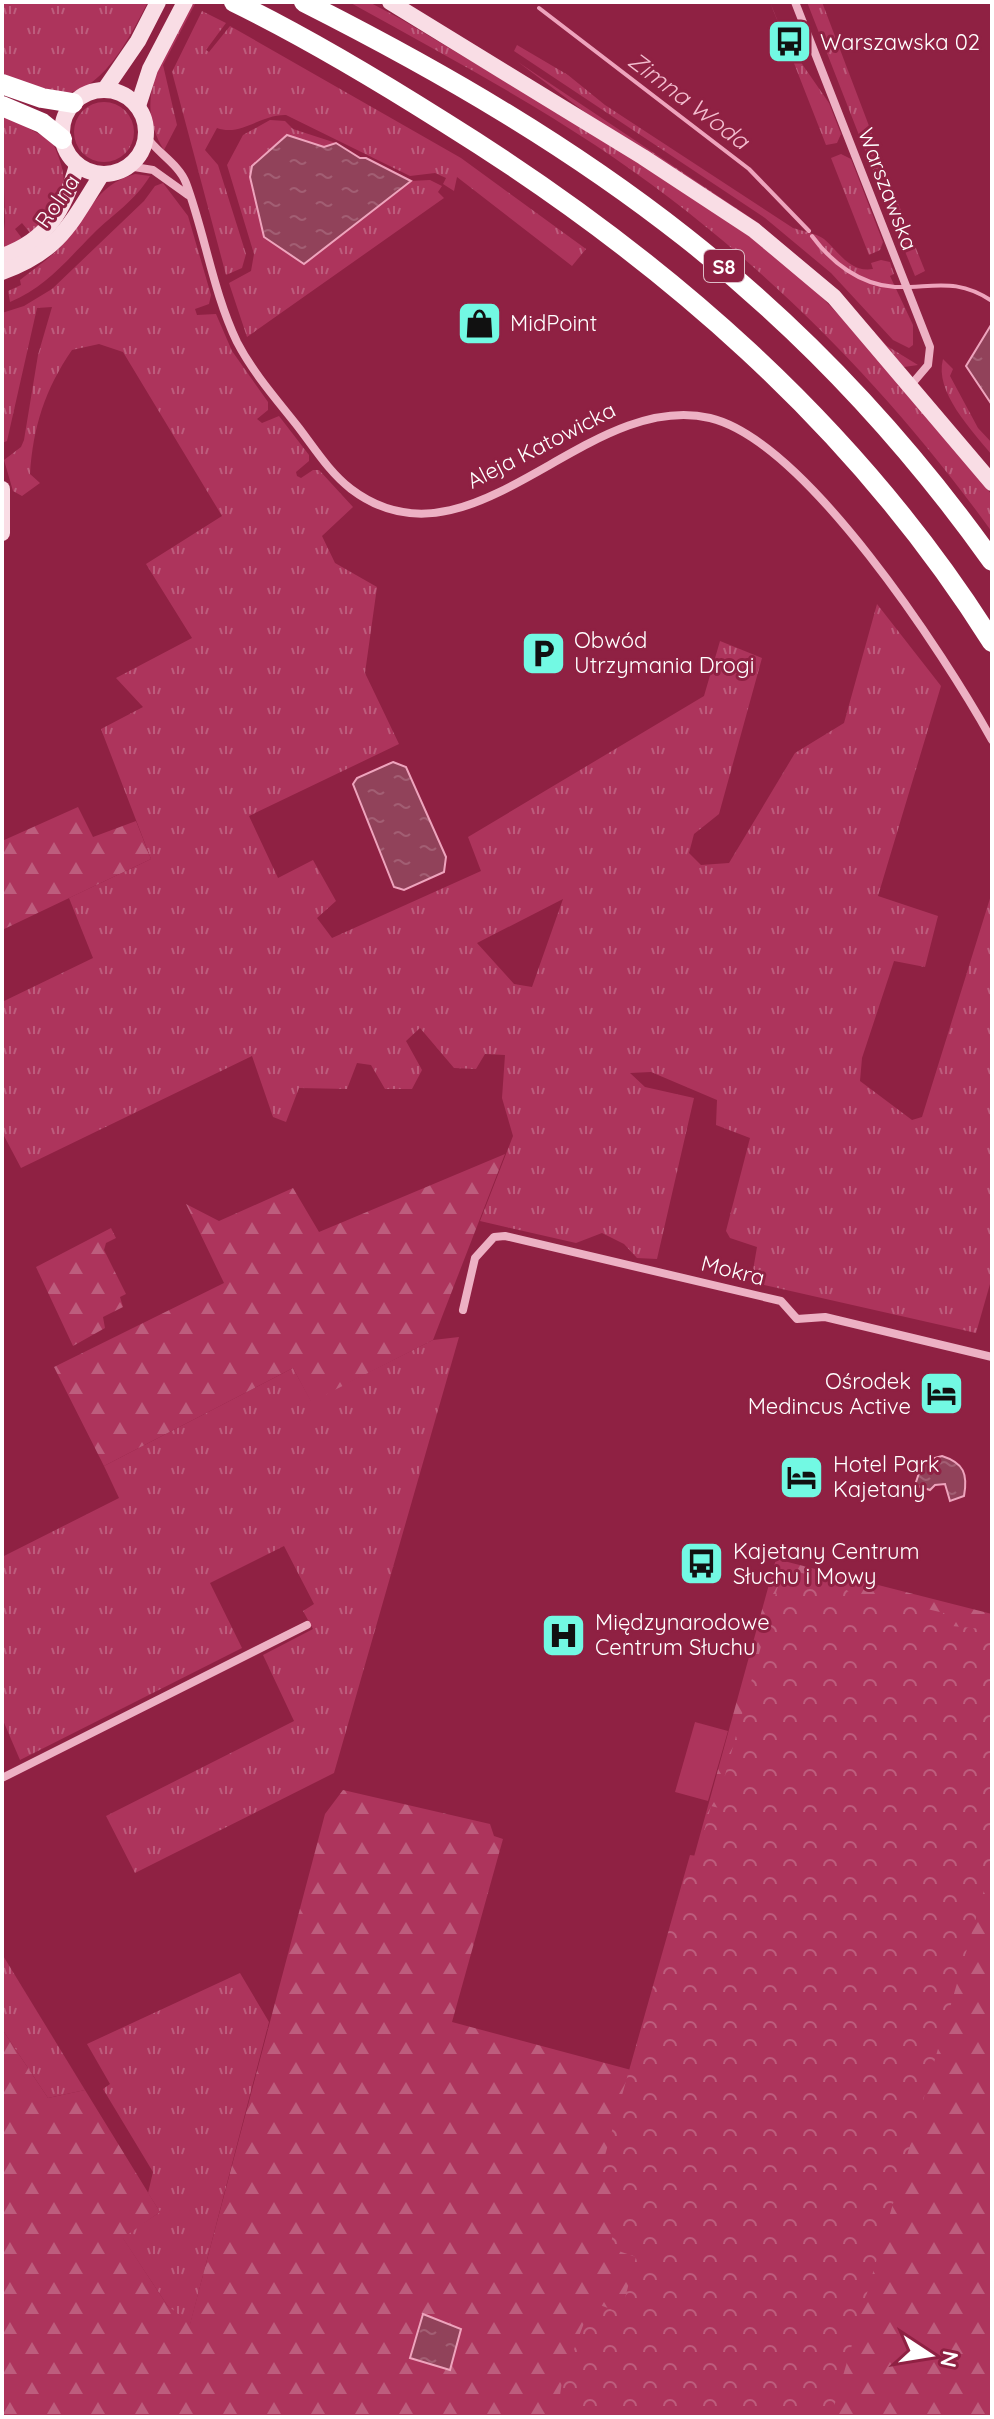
<svg xmlns="http://www.w3.org/2000/svg" width="994" height="2419" viewBox="0 0 994 2419" font-family="Quicksand,sans-serif">
	<defs>
		<pattern id="grass-tufts" width="24" height="20" patternUnits="userSpaceOnUse" patternTransform="scale(2)"><rect width="24" height="20" fill="#ad345c"/><path d="M3 7l-1-3M5 7V3M7 7l1-3M15 17l-1-3M17 17v-4M19 17l1-3" fill="none" stroke="#bd5d7d"/></pattern>
		<pattern id="forest-firs" width="22" height="20" patternUnits="userSpaceOnUse" patternTransform="scale(2)"><rect width="22" height="20" fill="#ad345c"/><path d="M5 1l3.5 6h-7zM16 11l3.5 6h-7z" fill="#bd5d7d"/></pattern>
		<pattern id="park-crowns" width="20" height="18" patternUnits="userSpaceOnUse" patternTransform="scale(2)"><rect width="20" height="18" fill="#ad345c"/><path d="M2 6a3 3 0 1 1 6 0M12 15a3 3 0 1 1 6 0" fill="none" stroke="#bd5d7d"/></pattern>
		<pattern id="water-ripples" width="26" height="14" patternUnits="userSpaceOnUse" patternTransform="scale(2)"><rect width="26" height="14" fill="#91425a"/><path d="M2 4q2-2 4 0t4 0M15 11q2-2 4 0t4 0" fill="none" stroke="#a25e73"/></pattern>
	</defs>
	<rect width="100%" height="100%" fill="#8f2143"/>
	<g fill="url(#grass-tufts)" fill-rule="evenodd">
		<path d="M2,2H148C131,34 101,99 55,93C38,92 19,81 2,75Z"/>
		<path d="M193,2H196L163,65L177,125L164,150C130,94 168,53 193,2Z"/>
		<path d="M349,2H369L399,18L635,159L762,245L807,282L863,340L992,495V532C884,382 749,247 595,145C516,93 432,48 349,2Z"/>
		<path d="M770,2L795,63L800,61L829,103L841,134L837,143L826,145Z"/>
		<path d="M807,2H822L888,176L885,177L883,172L875,176Z"/>
		<path d="M202,11L226,23L206,50L209,52L230,26L461,158L586,249L572,266L457,177L454,191L443,184L446,178L435,173L410,176L286,115C261,114 241,137 217,128L205,150L218,165L246,254L242,268L226,275L172,72Z"/>
		<path d="M517,45L568,75L605,105L793,228C802,231 816,233 824,239C839,252 850,273 873,269L871,263L881,260L890,262L894,274L890,276L913,325V345L909,348L893,340L831,273L765,218L514,51Z"/>
		<path d="M518,62L757,222L832,285L887,346L918,365L904,367L859,317Z"/>
		<circle cx="104" cy="132" r="30"/>
		<path d="M2,114L52,141C73,187 66,201 31,234L22,223L15,229L24,241L2,249L5,222Z"/>
		<path d="M270,120L285,121L293,129L336,143L324,147L287,135L304,264L411,181L430,180L442,186L438,192L444,198L247,337L229,283L251,271L254,254L227,165L243,135Z"/>
		<path d="M841,154L851,159L883,242L880,250L869,255L831,158Z"/>
		<path d="M135,174L150,176C135,201 113,214 93,234C66,261 46,287 10,302L8,291L21,285L20,280C35,268 52,257 64,243C90,214 94,186 135,174Z"/>
		<path d="M163,183L188,216L211,295L209,304L195,309L197,315L216,314L232,351L268,402V410L257,419L262,423L279,416L309,455V461L296,472L297,476L301,478L313,470H319L353,507L322,536L335,563L377,587L365,673L399,744L249,816L278,878L313,860L336,901L317,918L332,938L481,871L468,837L704,696L720,641L762,658L719,814L694,834L689,853L701,865L729,863L795,753L844,723L877,604L941,686L878,896L938,916L925,967L894,961L862,1058L860,1081L912,1120L922,1117L992,892V1277L976,1333L751,1282L757,1247L730,1238L726,1231L750,1138L716,1125L717,1100L651,1072L630,1073L645,1087L694,1098L657,1259L637,1258L624,1244L602,1233L576,1243L480,1221L513,1136L502,1098L505,1055L485,1054L476,1069L454,1068L420,1028L406,1041L422,1070L412,1089H385L371,1065L357,1063L347,1089L299,1088L286,1122L273,1117L252,1056L21,1168L2,1132V1002L93,958L69,898L151,859L101,729L143,707L116,678L192,638L146,564L222,516L123,352L99,344L72,350C45,389 33,427 30,474L40,483L22,496L13,491L4,460L21,447L24,440L38,355L52,307L37,308L7,441L2,443V313L24,306L52,289L144,201L155,186ZM563,899L532,987L514,984L477,943Z"/>
		<path d="M896,198L925,271L915,276L885,202Z"/>
		<path d="M943,359L953,369L950,376L978,428L992,443L991,454C972,430 934,392 943,359Z"/>
		<path d="M459,1337L334,1773L135,1873L106,1816L294,1721L263,1655L313,1629L303,1611L314,1604L284,1546L210,1583L242,1648L20,1760L2,1718V1557L119,1498L104,1466L293,1368L311,1401L433,1340Z"/>
		<path d="M2,1954L85,2090L48,2098L2,2029Z"/>
		<path d="M240,1973L269,2022L190,2325L167,2305L122,2237L160,2212L148,2193L153,2172L103,2089L110,2084L87,2044Z"/>
	</g>
	<g fill="url(#forest-firs)">
		<path d="M78,807L93,837L136,821L151,859L2,930V841Z"/>
		<path d="M505,1154L433,1340L311,1402L293,1368L104,1466L54,1367L224,1283L186,1204L219,1221L293,1188L319,1232Z"/>
		<path d="M111,1228L116,1238L106,1243L104,1250L126,1294L120,1297L123,1307L103,1317L105,1328L73,1346L36,1267Z"/>
		<path d="M776,1559L992,1614V2417H2V2029L48,2098L85,2090L160,2212L123,2238L167,2305L190,2324L325,1814L343,1790L490,1824L494,1836L503,1839L452,2022L635,2071Z"/>
	</g>
	<path fill="url(#park-crowns)" d="M783,1568L836,1582L856,1597L864,1594L944,1613L952,1626L992,1630V1863L831,2417H557L562,2381L592,2302L621,2313L636,2257L610,2248L624,2180L600,2173L690,1855L697,1856L711,1806L723,1809L725,1798L720,1793Z"/>
	<path fill="#ad345c" d="M695,1722L728,1731L708,1801L675,1792Z"/>
	<g fill="url(#water-ripples)" stroke="#eea4bd" stroke-width="2">
		<path d="M287,135L324,147L336,143L360,158H366L411,181L304,264L264,237L250,177L252,166Z"/>
		<path d="M991,325H992V405L966,366Z"/>
		<path d="M393,762L406,767L446,857L444,872L404,890L394,887L353,784L357,778Z"/>
		<path d="M942,1456C964,1463 968,1474 964,1496L950,1501L945,1484L935,1485L930,1490L915,1485L923,1461Z"/>
		<path d="M423,2314L461,2329L450,2370L410,2358Z"/>
	</g>
	<g fill="none" stroke-linecap="round" stroke-linejoin="round">
		<g stroke="#eea4bd" stroke-width="4">
			<path d="M539,8L749,169L809,231"/>
			<path d="M812,236C831,262 860,285 895,287C933,288 956,277 992,301"/>
		</g>
		<g stroke="#edb1c4" stroke-width="8">
			<path d="M795,2L930,347L928,365L911,385"/>
			<path d="M146,136C156,152 179,164 186,183C205,234 213,292 237,342C253,373 277,400 299,428C315,449 330,473 351,489C471,580 585,389 710,418C806,441 944,654 992,740"/>
			<path d="M128,166L153,170L188,195"/>
			<path d="M463,1310L475,1258L494,1237L505,1236L781,1301L797,1319L825,1317L992,1357"/>
			<path d="M2,1778L307,1625"/>
		</g>
		<g stroke="#f9dde5" stroke-width="16">
			<path d="M390,2L643,157L754,230L834,297L992,483"/>
			<path d="M105,89L138,41L158,2"/>
			<circle cx="104" cy="132" r="42"/>
			<path d="M138,106L150,69L185,2"/>
			<path d="M2,256C48,240 65,209 77,165"/>
			<path d="M2,272C60,251 71,223 102,174"/>
			<path d="M2,489V533"/>
		</g>
		<g stroke="#fff" stroke-width="20">
			<path d="M234,2C306,37 376,79 444,122C661,257 855,424 992,642"/>
			<path d="M304,2C589,146 805,298 992,561"/>
			<path d="M2,84L42,98L73,103"/>
			<path d="M2,106L42,123L62,139"/>
		</g>
	</g>
	<defs>
		<symbol id="bus-square" viewBox="-11 -11 22 22"><rect x="-9" y="-9" width="18" height="18" rx="4" fill="#72f9e3" stroke="#8f2143"/><path d="M-5-6H5V4H4V6H2V4H-2V6H-4V4H-5ZM-3.5-4V0h7V-4ZM-3.5 1.2v1.5H-2V1.2ZM2 1.2v1.5H3.5V1.2Z" fill="#111"/></symbol>
		<symbol id="shop-square" viewBox="-11 -11 22 22"><rect x="-9" y="-9" width="18" height="18" rx="4" fill="#72f9e3" stroke="#8f2143"/><path d="M-5-2.5h2.3a2.7 3.5 0 0 1 5.4 0H5L5.5 6h-11ZM-1.5-2.5h3a1.5 2.3 0 0 0-3 0Z" fill="#111"/></symbol>
		<symbol id="parking-square" viewBox="-11 -11 22 22"><rect x="-9" y="-9" width="18" height="18" rx="4" fill="#72f9e3" stroke="#8f2143"/><path d="M-3.5-5.5H1a3.5 3.5 0 0 1 0 7H-1V5.5H-3.5ZM-1-3.4V-.6H.8a1.4 1.4 0 0 0 0-2.8Z" fill="#111"/></symbol>
		<symbol id="hotel-square" viewBox="-11 -11 22 22"><rect x="-9" y="-9" width="18" height="18" rx="4" fill="#72f9e3" stroke="#8f2143"/><path d="M-6-4.5h1.5V1H6V5H4.5V3h-9V5H-6ZM-4 0a1.8 1.8 0 1 1 3.6 0ZM.5 0V-2.5h3Q6-2.5 6 0Z" fill="#111"/></symbol>
		<symbol id="hospital-square" viewBox="-11 -11 22 22"><rect x="-9" y="-9" width="18" height="18" rx="4" fill="#72f9e3" stroke="#8f2143"/><path d="M-5-5h3v3.5h4V-5h3V5h-3V1.5h-4V5h-3Z" fill="#111"/></symbol>
	</defs>
	<g fill-rule="evenodd">
		<use href="#bus-square" x="764" y="16" width="51" height="51"/>
		<use href="#shop-square" x="454" y="298" width="51" height="51"/>
		<use href="#parking-square" x="518" y="628" width="51" height="51"/>
		<use href="#hotel-square" x="916" y="1368" width="51" height="51"/>
		<use href="#hotel-square" x="776" y="1452" width="51" height="51"/>
		<use href="#bus-square" x="676" y="1538" width="51" height="51"/>
		<use href="#hospital-square" x="538" y="1610" width="51" height="51"/>
	</g>
	<g text-anchor="middle" dominant-baseline="central" stroke-width="6" stroke-linejoin="round" paint-order="stroke">
		<rect fill="#8f2143" stroke="#ddbcc7" stroke-width="2" x="704" y="250" width="40" height="32" rx="6"/>
		<g font-size="20" font-weight="bold" fill="#fff">
			<text x="724" y="266">S8</text>
		</g>
		<g font-size="22" fill="#fff" stroke="#8f2143" text-anchor="start">
			<text x="820" y="42">Warszawska 02</text>
			<text x="510" y="323">MidPoint</text>
			<text x="574" y="640">Obwód<tspan x="574" dy="25">Utrzymania Drogi</tspan></text>
			<text x="911" y="1381" text-anchor="end">Ośrodek<tspan x="911" dy="25">Medincus Active</tspan></text>
			<text x="833" y="1464">Hotel Park<tspan x="833" dy="25">Kajetany</tspan></text>
			<text x="733" y="1551">Kajetany Centrum<tspan x="733" dy="25">Słuchu i Mowy</tspan></text>
			<text x="595" y="1622">Międzynarodowe<tspan x="595" dy="25">Centrum Słuchu</tspan></text>
		</g>
		<g font-size="22" fill="#fff" stroke="#8f2143">
			<text transform="translate(888 189) rotate(69)">Warszawska</text>
			<text transform="translate(57 201) rotate(-55)">Rolna</text>
			<text transform="translate(541 445) rotate(-27)">Aleja Katowicka</text>
			<text transform="translate(733 1270) rotate(14)">Mokra</text>
		</g>
		<g font-size="24" font-style="italic" fill="#f3bdcf" stroke="#8f2143">
			<text transform="translate(689 100) rotate(37)">Zimna Woda</text>
		</g>
	</g>
	<rect width="994" height="2419" fill="none" stroke="#ffffff" stroke-width="8"/>
	<g transform="translate(930 2355) rotate(102)" stroke="#8f2143" stroke-width="6" paint-order="stroke">
	<path d="M0-6L14 30L0 20L-14 30Z" fill="#ffffff"/>
	<text y="-12" font-size="22" font-weight="bold" text-anchor="middle" fill="#ffffff">N</text>
	</g>
</svg>
